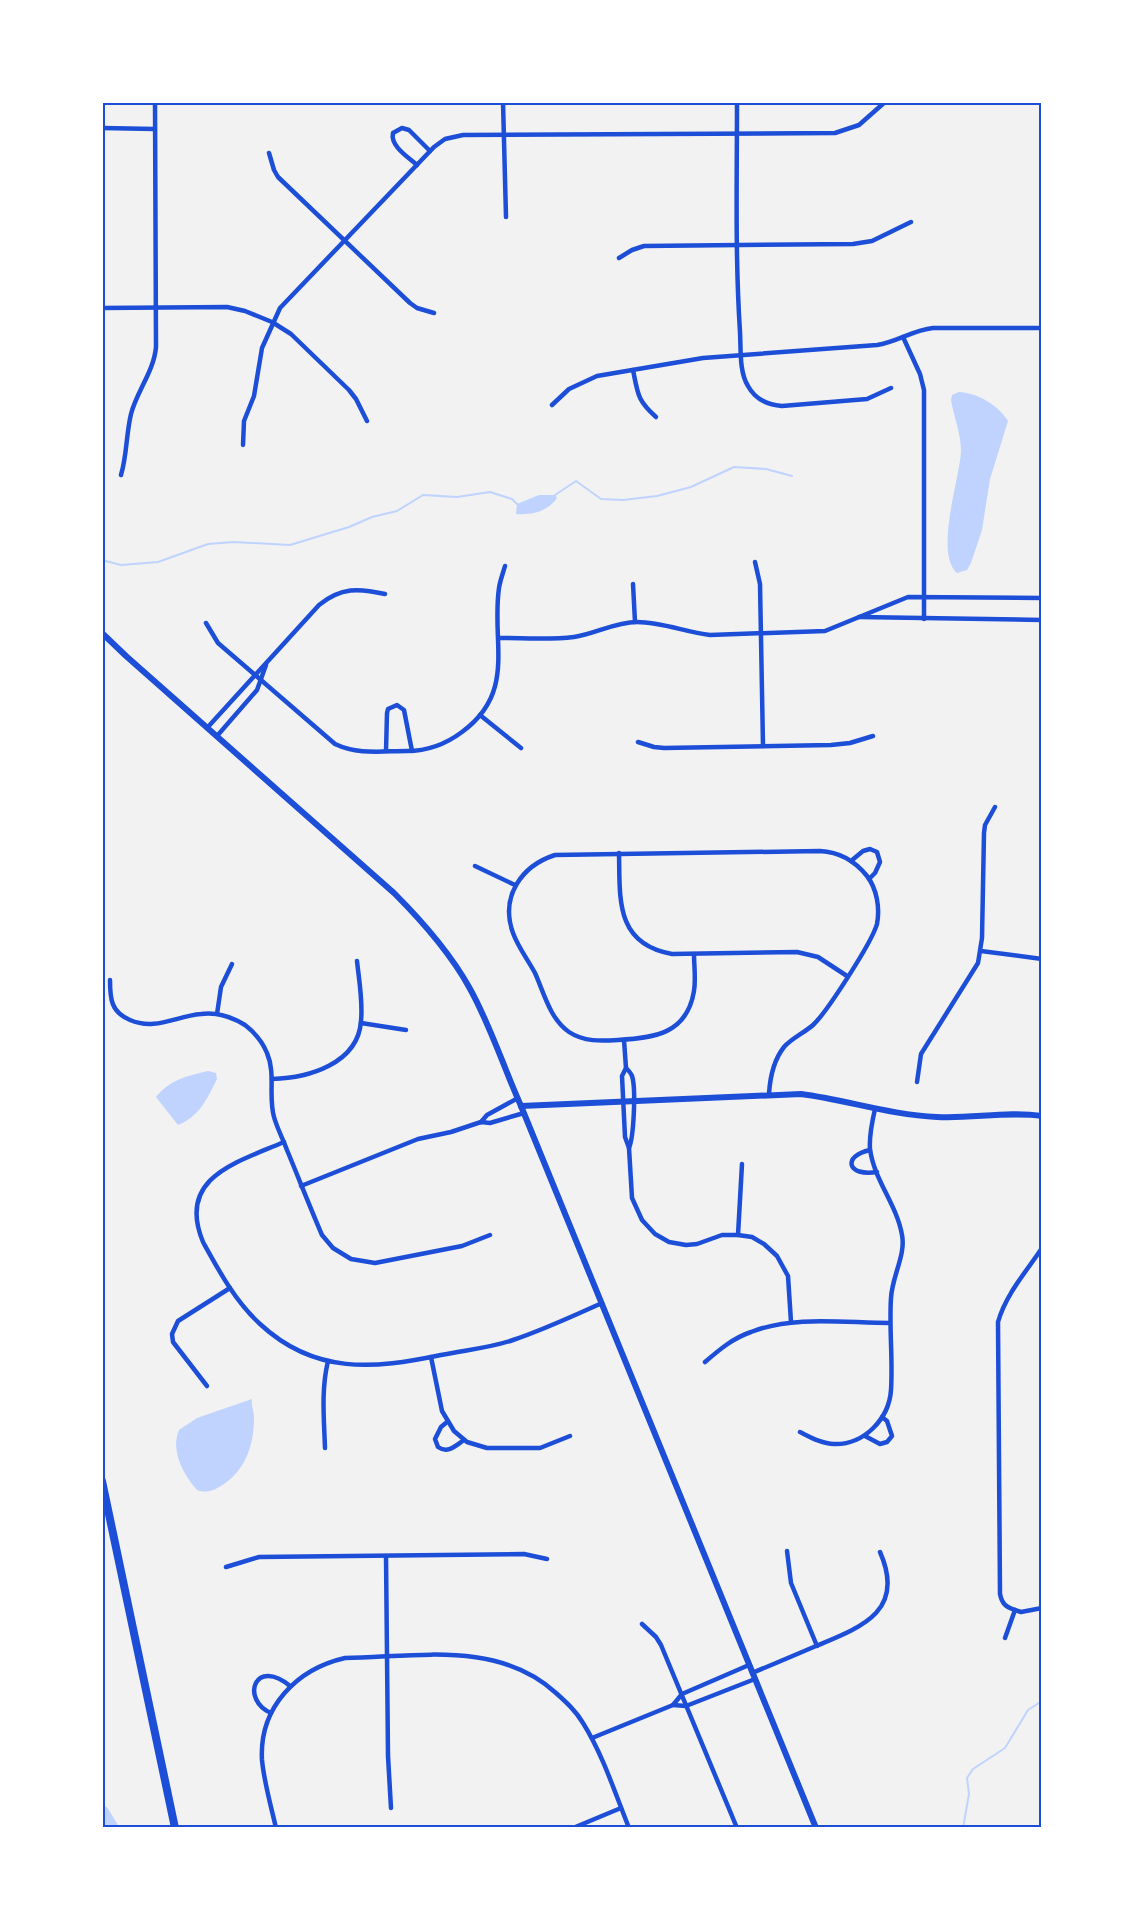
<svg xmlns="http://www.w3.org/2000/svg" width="1144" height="1930" viewBox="0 0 1144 1930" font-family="'Crimson Pro',serif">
	<rect width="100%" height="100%" fill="#f2f2f2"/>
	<g fill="#bfd3fe">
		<path d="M959,392C978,393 998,405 1008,421L990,479L982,530L971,563L967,570L957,573C934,553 960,478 961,451C961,434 954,417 951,400L952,395Z"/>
		<path d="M539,495H555L557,498C547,512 532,515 516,514L517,504Z"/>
		<path d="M208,1071L216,1073L217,1079C207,1099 199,1117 178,1125L156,1097C171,1079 185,1077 208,1071Z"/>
		<path d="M252,1399C251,1406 254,1411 254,1418C254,1444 246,1469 224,1484C215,1490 207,1494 197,1490C184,1475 170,1451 179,1430L197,1418Z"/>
	</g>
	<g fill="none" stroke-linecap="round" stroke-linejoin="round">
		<g stroke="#bfd3fe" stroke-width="2">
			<path d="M555,495L576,481L601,499L623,500L657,496L691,487L734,467L766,469L792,476"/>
			<path d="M102,560L121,565L158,562L208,544L234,542L290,545L349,527L372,517L397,511L423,495L457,497L490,492L512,499L517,504"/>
			<path d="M963,1828L969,1794L967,1778L973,1769L1005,1748L1028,1710L1042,1701"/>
		</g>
		<path stroke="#bfd3fe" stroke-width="15" d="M102,1813L111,1828"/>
		<g stroke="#1d4ed8" stroke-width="4.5">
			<path d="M503,102L506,217"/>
			<path d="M737,102C737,179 735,255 740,332C741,348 739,372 748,386C755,399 768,405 782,406L867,399L891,388"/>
			<path d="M102,128L155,129"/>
			<path d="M269,153L274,170L278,177L410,303L417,308L434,313"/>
			<path d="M417,165C408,157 390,146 393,133L402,128L409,130L430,151"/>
			<path d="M619,258L632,250L644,246L853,244L872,241L911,222"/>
			<path d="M102,308L227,307L245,311L272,322L291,334L349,390L356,399L367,421"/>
			<path d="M903,337L920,374L924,390V619"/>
			<path d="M633,370C638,394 637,400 656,417"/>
			<path d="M552,405L569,389L597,376L703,358L877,345C897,342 913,330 933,328H1042"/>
			<path d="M243,445L244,421L254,396L262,348L280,308L434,147L445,139L463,135L835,133L859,125L885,102"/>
			<path d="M121,475C127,455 126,435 131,414C137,391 154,371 156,347L155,102"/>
			<path d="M755,562L760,584L763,746"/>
			<path d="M633,584L635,622"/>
			<path d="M859,617L1042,620"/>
			<path d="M206,623L218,643L335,744C358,755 382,751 407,751C427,751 446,744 462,732C517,692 491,642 499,588C500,581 503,573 505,566"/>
			<path d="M499,638C524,638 550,640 574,637C595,634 615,622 637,622C662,622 685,632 710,635L825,631L908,597L1042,598"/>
			<path d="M480,715L521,748"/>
			<path d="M207,728L319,605C341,587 359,588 385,594"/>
			<path d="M217,736L257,690L266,665"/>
			<path d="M638,742L654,747L664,748L831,745L850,743L873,736"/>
			<path d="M386,751L387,713L388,709L397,705L404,710L412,751"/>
			<path d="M619,853C620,899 615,944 672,954L797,952L818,957L847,976"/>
			<path d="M851,861L863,851L870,849L877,852L880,862L875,873L869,879"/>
			<path d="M475,866L515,885"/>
			<path d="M981,951L1042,959"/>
			<path d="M694,954C694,966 696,979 694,991C687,1034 654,1038 618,1040C601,1041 584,1042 569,1032C550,1019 544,993 535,973C528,960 518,947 513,933C500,897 521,866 555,855L820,851C840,852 855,861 867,876C877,889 880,908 877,924C872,942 827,1012 813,1025C804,1033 792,1038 784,1047C773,1061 770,1077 769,1094"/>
			<path d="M110,980C110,999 111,1012 130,1020C155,1031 176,1016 201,1014C216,1012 232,1017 245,1025C254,1032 263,1043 267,1053C276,1074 268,1096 274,1117C277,1128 283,1139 287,1150C299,1179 310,1207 322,1235L333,1248L351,1259L375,1263L462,1246L490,1235"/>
			<path d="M217,1014L221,987L232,964"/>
			<path d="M361,1023L406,1030"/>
			<path d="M624,1040L626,1068L622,1076L625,1137L629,1148L632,1198L642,1220L655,1234L669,1242L686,1245L697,1244L722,1235H738L752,1237L764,1244L777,1256L788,1276L791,1322"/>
			<path d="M626,1068C628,1070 631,1073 632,1076C636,1088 634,1136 629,1148"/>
			<path d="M272,1079C308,1078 358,1064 361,1021C363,1001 359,980 357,961"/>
			<path d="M917,1082L921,1054L978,963L982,938L984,833L985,825L995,807"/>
			<path d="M481,1122L487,1115L518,1098"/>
			<path d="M284,1142C238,1162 176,1177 203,1242C219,1271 235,1301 260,1324C315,1375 374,1369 441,1355C465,1350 490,1348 513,1340C543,1330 573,1316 602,1303"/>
			<path d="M870,1150C842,1156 847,1177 877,1172"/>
			<path d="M301,1186L418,1139L451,1132L481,1122L490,1123L524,1113"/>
			<path d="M738,1235L742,1164"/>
			<path d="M431,1357L442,1411L454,1431L467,1442L487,1448H540L570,1436"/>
			<path d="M705,1362C719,1350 733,1338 751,1332C794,1315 845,1323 890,1323"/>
			<path d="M207,1386L173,1342L172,1334L178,1321L230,1288"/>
			<path d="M447,1422L441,1427L435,1439L438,1447C448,1454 455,1446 464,1440"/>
			<path d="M800,1432C810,1437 822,1444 834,1444C864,1445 889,1419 891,1390C893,1359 889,1328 891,1298C892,1276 906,1255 902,1235C897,1205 874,1180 870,1149C869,1136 872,1122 875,1109"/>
			<path d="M865,1436L880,1444L887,1442L892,1436L887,1421L882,1417"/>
			<path d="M325,1448C324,1419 321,1390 328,1361"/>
			<path d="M787,1551L791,1583L817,1646"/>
			<path d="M386,1556L388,1756L391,1808"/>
			<path d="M226,1567L259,1557L524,1554L547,1559"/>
			<path d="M1015,1610L1021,1612L1042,1608"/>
			<path d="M642,1624L656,1637L661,1645L737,1828"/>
			<path d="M1005,1638L1015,1610C1006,1607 1002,1604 1000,1594L998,1322C1006,1294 1026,1272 1042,1248"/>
			<path d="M752,1673C774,1664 795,1655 816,1646C862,1627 906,1611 880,1552"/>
			<path d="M673,1705L686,1706L755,1679"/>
			<path d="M271,1713C240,1699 255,1657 290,1686"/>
			<path d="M592,1738L673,1705L682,1694L749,1665"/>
			<path d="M276,1828C271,1806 264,1782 262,1760C259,1707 297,1669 345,1658C417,1657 498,1640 556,1693C566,1702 576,1711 583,1723C603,1755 615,1793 629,1828"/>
			<path d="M573,1828L621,1808"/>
		</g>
		<g stroke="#1d4ed8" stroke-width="6">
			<path d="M102,633L126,656L394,893C422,921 449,951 469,987C490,1024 503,1066 521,1106L816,1828"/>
			<path d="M521,1106L801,1094C847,1100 890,1115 937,1117C971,1119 1007,1111 1042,1116"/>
		</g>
		<path stroke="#1d4ed8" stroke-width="8" d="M102,1481L175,1828"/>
	</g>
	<rect width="1144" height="1930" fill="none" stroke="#ffffff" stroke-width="207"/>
	<rect x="104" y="104" width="936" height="1722" fill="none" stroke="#1d4ed8" stroke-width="2"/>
</svg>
